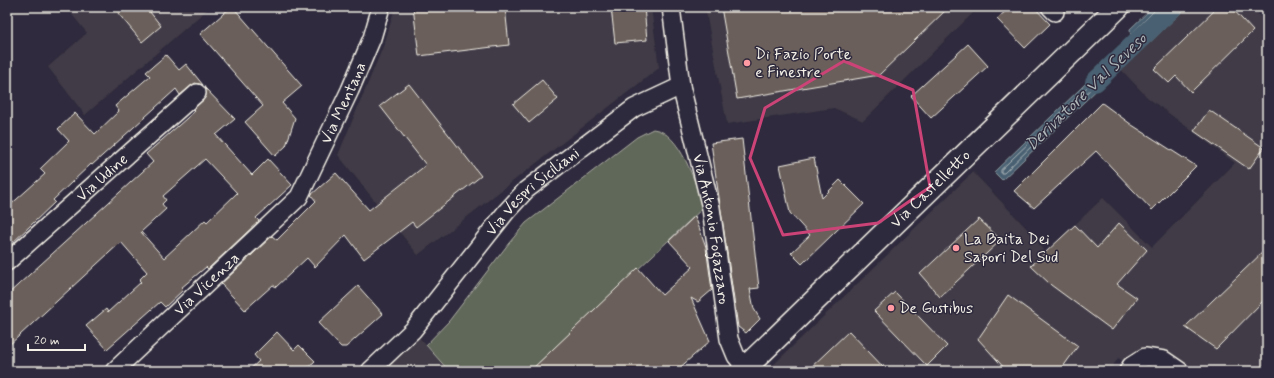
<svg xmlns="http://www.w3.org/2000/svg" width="1274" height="378" viewBox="0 0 1274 378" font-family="Mynerve,sans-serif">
	<rect width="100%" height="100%" fill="#2f2a3d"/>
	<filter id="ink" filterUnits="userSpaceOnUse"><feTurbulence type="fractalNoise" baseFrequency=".025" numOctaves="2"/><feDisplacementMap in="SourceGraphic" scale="8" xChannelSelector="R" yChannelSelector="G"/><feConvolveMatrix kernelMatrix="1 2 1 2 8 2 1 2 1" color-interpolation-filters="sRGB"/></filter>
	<g filter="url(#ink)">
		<g fill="#413a46">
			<path d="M66,7H210L85,115L48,67L87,33Z"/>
			<path d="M395,7H651L659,68L418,255L338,155L385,42Z"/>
			<path d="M705,7H967L973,13L863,121L834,108L727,124Z"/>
			<path d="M1187,7H1252L1267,24V371H1138L1118,358L1110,371H767L973,172L1032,234L1045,253L1103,198L1152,247L1235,163L1147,97L1114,62L1123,52L1127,56L1138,46L1145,47Z"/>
			<path d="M416,334L449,371H377Z"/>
		</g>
		<path fill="#61675a" stroke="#aaaca1" d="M653,129C681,132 695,184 704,207L530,371H449L426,345L449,321L509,243L526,223L637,137Z"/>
		<g fill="#486172" stroke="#8d9ba1">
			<path d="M1153,7H1187L1145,47L1138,46L1127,56L1123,52V47L1131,39L1130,29Z"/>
			<path d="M1109,61L1114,62L1117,65L1103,79L1105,82L1002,180L994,172Z"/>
		</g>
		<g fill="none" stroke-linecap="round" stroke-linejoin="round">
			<g stroke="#afb7b9" stroke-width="1">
				<path d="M1155,7L1154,11L1134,31L1136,42H1144L1181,7"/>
				<path d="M1160,7L1158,14L1140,32V37H1143L1174,7"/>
				<path d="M1096,79H1099L1098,82L1004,173H1001V170Z"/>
			</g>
			<path stroke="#486172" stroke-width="20" d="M1095,82L1173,7"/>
		</g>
		<g fill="#6a5e5a" stroke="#f4f1e8" fill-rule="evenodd">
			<path d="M113,7H146L161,26L142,42Z"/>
			<path d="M231,7H233L302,86L282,103L295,118L286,146L275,156L245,122L263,106L200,34Z"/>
			<path d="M413,7H505L509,45L419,56Z"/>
			<path d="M611,7H644L647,40L615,43Z"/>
			<path d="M721,7H949L879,75L737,99Z"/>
			<path d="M1010,7H1034L1050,24L1025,48L997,19Z"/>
			<path d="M1218,7H1231L1253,31L1191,92L1176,76L1169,83L1154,69Z"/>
			<path d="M968,44L988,66L931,118L911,96Z"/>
			<path d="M166,55L179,70L186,64L203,85L195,83L180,95L176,89L92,165L91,164L53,200L55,202L7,248V208L45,174L40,169L69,141L58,129L75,113L95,134L119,111L115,106L150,76L146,72Z"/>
			<path d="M542,80L558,99L529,123L513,104Z"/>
			<path d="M409,84L481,176L416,227L412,222L364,259L346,235L315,267L307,258L276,287L273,285L245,310L221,284L272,236L277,240L316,201L311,195L336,173L369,210L426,165L380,106Z"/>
			<path d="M205,88L235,119L216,135L252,175L268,159L292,185L256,218L259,221L208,269L206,267L181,288L183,290L165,307L160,302L107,349L86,326L106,309L108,312L141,282L139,280L147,272L121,242L7,347V295L153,162L146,154L195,111L193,110L206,96ZM205,159L237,193L207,222L205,220L164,258L141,232L166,209L162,204L166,200L163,196Z"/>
			<path d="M1102,103L1132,125L1196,166L1152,210L1096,151L1034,208L1014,191Z"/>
			<path d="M1209,110L1264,148L1249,169L1194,131Z"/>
			<path d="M742,139L759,288L750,289L754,309L760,319L746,333L738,327L711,143Z"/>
			<path d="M814,158L822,198L840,180L864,204L802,264L791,253L810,235L790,213L780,165Z"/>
			<path d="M695,216L706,247L712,290L698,302L691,298L710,341L676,371H530L638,268L662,295L693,267L669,241Z"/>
			<path d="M979,219L1001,240L940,297L920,274Z"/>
			<path d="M1119,223L1147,250L1117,284L1137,298L1112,330L1051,285L1031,266L1075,225L1097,248Z"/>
			<path d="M1267,248V297L1216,349L1185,327Z"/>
			<path d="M358,286L383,314L346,347H341L318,323Z"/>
			<path d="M895,292L947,346L927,366L874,311Z"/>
			<path d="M1008,295L1078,346L1060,371H1007L978,339Z"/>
			<path d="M849,331L887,371H807Z"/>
			<path d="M277,332L294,350L299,345L315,361L304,371H248L259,361L254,355Z"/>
		</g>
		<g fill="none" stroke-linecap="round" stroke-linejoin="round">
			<defs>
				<g id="street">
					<path id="s1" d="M671,7L681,86L711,208L729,339L736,356L746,368"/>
					<path d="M1050,7L1055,12"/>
					<path id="s2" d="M7,262L197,93"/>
					<path id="s3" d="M114,371L299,197L350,90L372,38L381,7"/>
					<path id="s4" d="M370,371L413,330L506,212L526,190L634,108L681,86"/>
					<path d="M1128,371L1131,366L1145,357L1164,360L1180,371"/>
				</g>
				<g id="secondary">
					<path id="s5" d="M742,371L1118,7"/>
				</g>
			</defs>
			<use href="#street" stroke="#f4f1e8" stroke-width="20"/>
			<use href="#secondary" stroke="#f4f1e8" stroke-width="25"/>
			<use href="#street" stroke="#2f2a3d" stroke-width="17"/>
			<use href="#secondary" stroke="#2f2a3d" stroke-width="22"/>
		</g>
	</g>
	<path fill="none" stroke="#cc4377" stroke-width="3" stroke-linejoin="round" d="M844,61L913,90L930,187L878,223L783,235L750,158L765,108Z"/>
	<g fill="#ff9aa2" stroke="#2f2a3d" stroke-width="1.5">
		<circle cx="747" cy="63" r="4"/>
		<circle cx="956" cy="248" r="4"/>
		<circle cx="891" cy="308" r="4"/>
	</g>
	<g text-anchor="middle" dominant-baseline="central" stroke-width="3" stroke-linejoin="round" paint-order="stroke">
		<g font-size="16" fill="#f4f1e8" stroke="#2f2a3d" text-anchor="start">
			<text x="755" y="54">Di Fazio Porte<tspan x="755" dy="18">e Finestre</tspan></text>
			<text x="964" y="239">La Baita Dei<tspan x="964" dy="18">Sapori Del Sud</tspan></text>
			<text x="899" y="308">De Gustibus</text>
		</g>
		<g font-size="16" fill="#f4f1e8" stroke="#2f2a3d">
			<text stroke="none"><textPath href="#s3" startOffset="358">Via Mentana</textPath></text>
			<text stroke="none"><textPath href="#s2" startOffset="127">Via Udine</textPath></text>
			<text stroke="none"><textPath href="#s5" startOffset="262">Via Castelletto</textPath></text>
			<text stroke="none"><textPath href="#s4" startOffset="243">Via Vespri Siciliani</textPath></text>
			<text stroke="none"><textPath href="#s1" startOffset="226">Via Antonio Fogazzaro</textPath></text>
			<text stroke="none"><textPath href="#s3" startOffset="127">Via Vicenza</textPath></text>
		</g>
		<g font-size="17" font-style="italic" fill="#afb7b9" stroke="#2f2a3d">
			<text transform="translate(1086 92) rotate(-44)">Derivatore Val Seveso</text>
		</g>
	</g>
	<rect width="1274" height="378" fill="none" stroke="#2f2a3d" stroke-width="24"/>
	<rect x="12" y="12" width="1250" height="354" fill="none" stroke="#f4f1e8" stroke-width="1.5" filter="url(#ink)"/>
	<path d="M28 344v6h57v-6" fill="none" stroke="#f4f1e8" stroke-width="2"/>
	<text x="34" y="344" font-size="12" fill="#f4f1e8" stroke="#2f2a3d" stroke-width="3" paint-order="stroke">20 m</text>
</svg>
